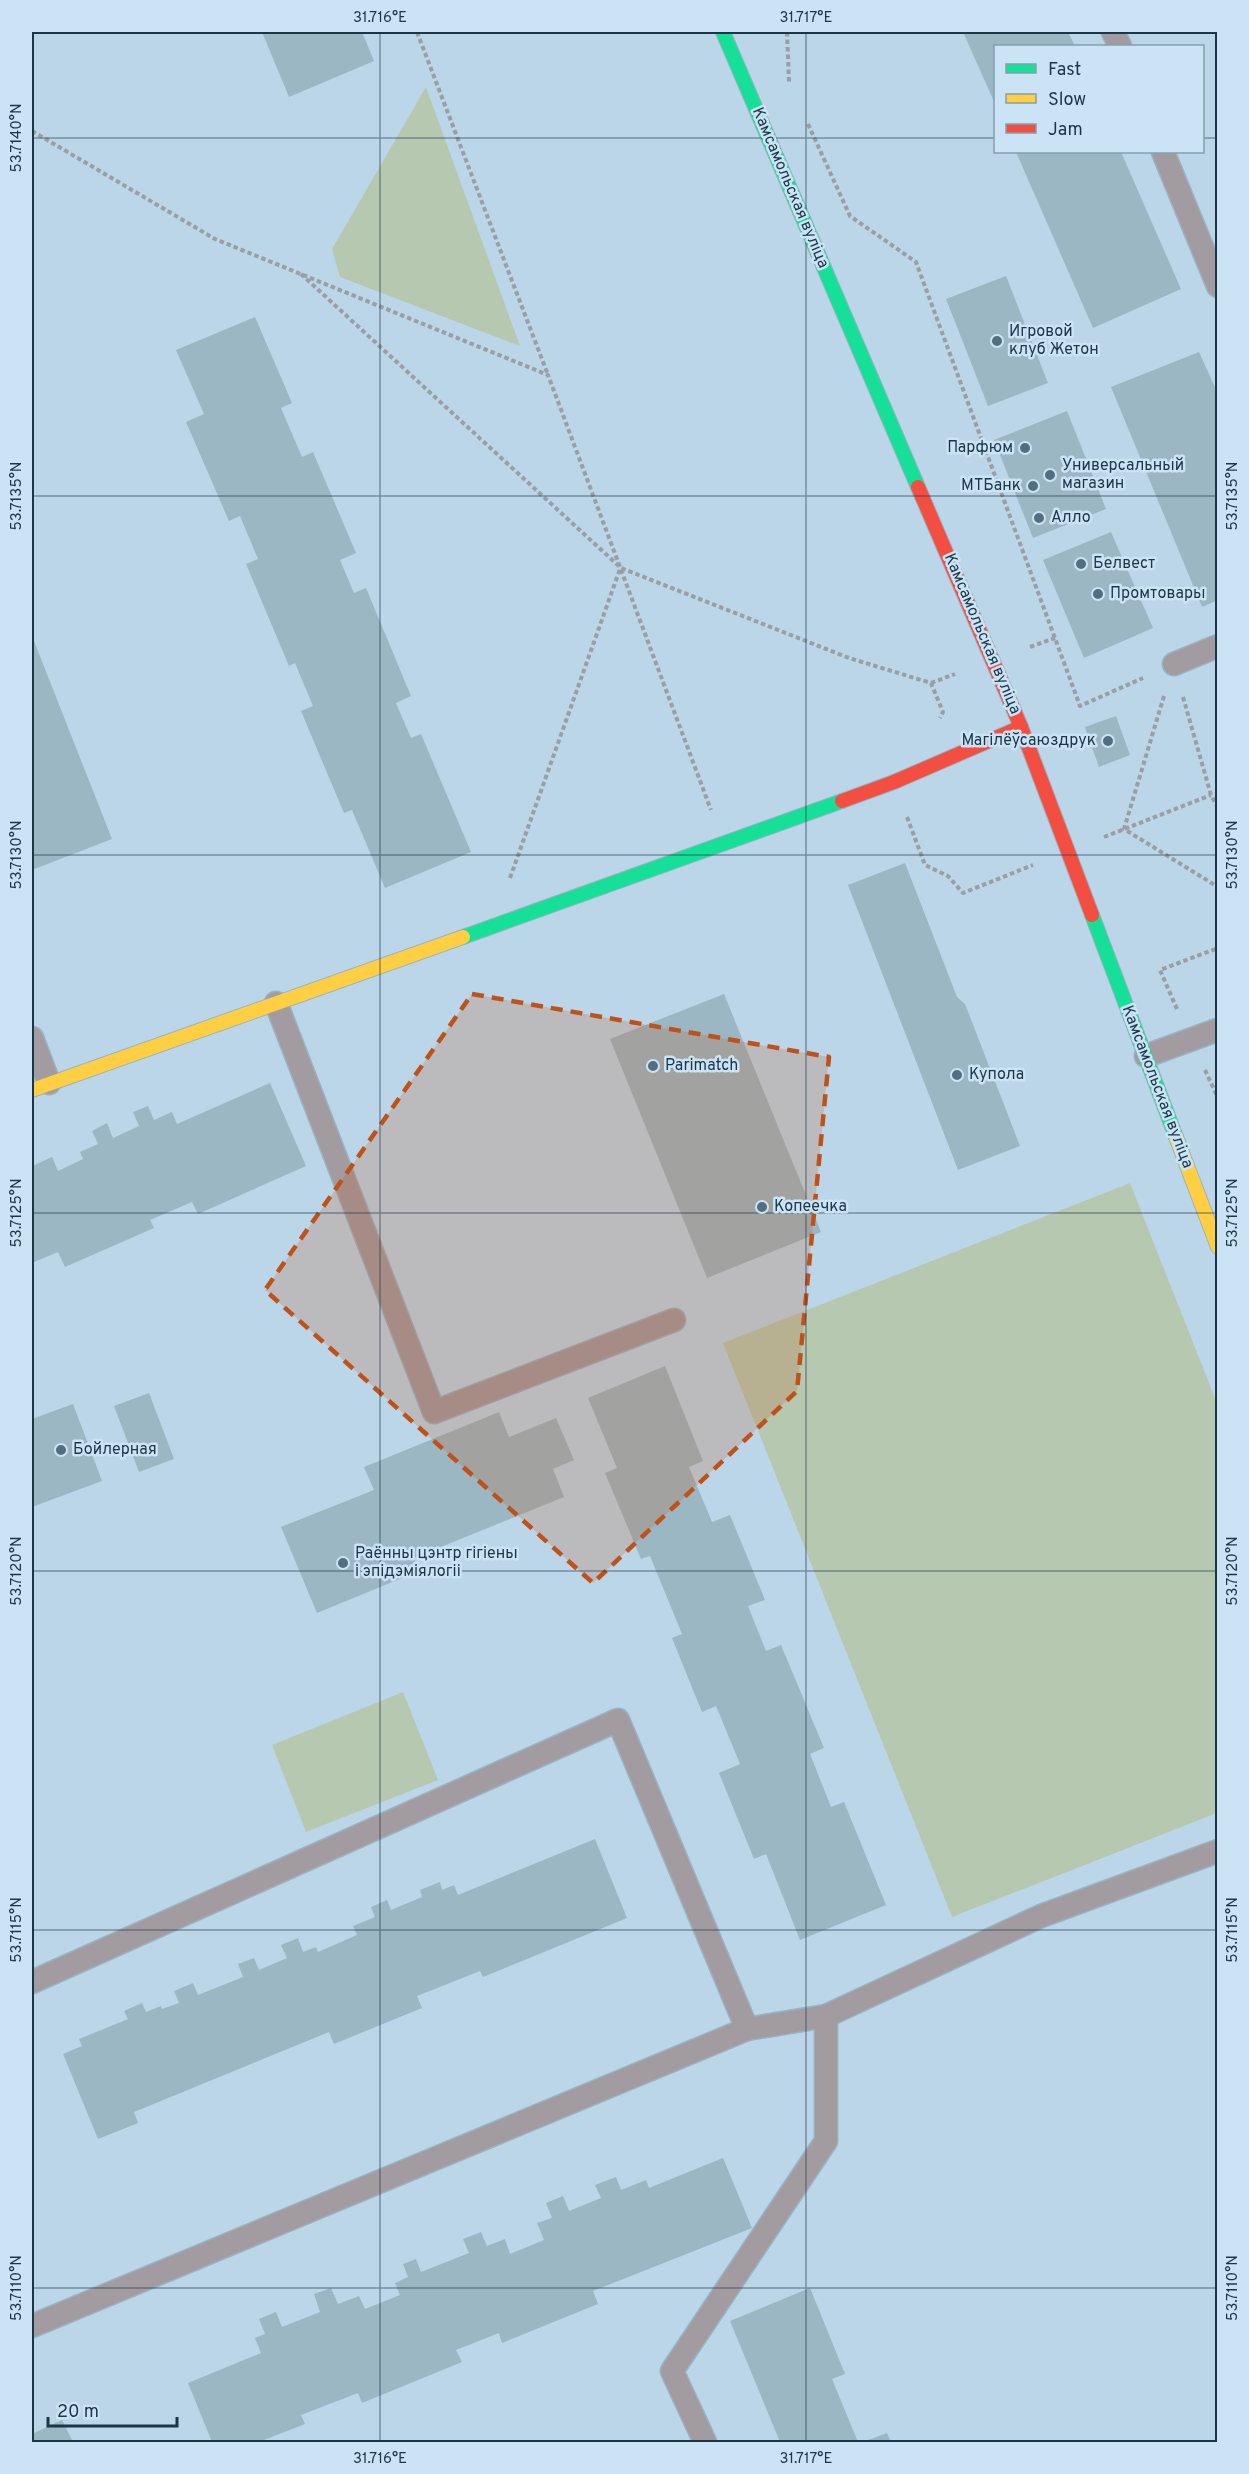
<svg xmlns="http://www.w3.org/2000/svg" width="1249" height="2474" viewBox="0 0 1249 2474" font-family="Overpass,sans-serif">
	<rect width="100%" height="100%" fill="#bbd6e8"/>
	<g fill="#b6c9b0">
		<path d="M426,87L520,346L340,277L332,249Z"/>
		<path d="M1130,1183L1217,1403V1813L952,1917L723,1343Z"/>
		<path d="M403,1692L438,1780L306,1832L272,1745Z"/>
	</g>
	<g fill="#9bb7c4">
		<path d="M262,32H362L374,61L289,97Z"/>
		<path d="M963,32H1068L1075,46H996V106Z"/>
		<path d="M1016,152H1121L1181,289L1093,328Z"/>
		<path d="M1006,276L1048,383L988,406L946,299Z"/>
		<path d="M255,317L292,403L281,408L302,457L313,452L356,553L340,560L354,593L366,588L411,696L396,703L411,738L421,734L471,852L385,888L352,810L344,813L301,711L313,706L295,663L289,666L246,564L258,559L240,516L229,521L186,422L204,414L176,350Z"/>
		<path d="M1199,352L1218,394V600L1202,607L1111,387Z"/>
		<path d="M1067,411L1106,509L1033,538L994,440Z"/>
		<path d="M1111,532L1153,628L1084,658L1043,560Z"/>
		<path d="M32,636L112,839L32,870Z"/>
		<path d="M1116,716L1130,755L1099,767L1085,727Z"/>
		<path d="M905,863L957,997L965,1004L1020,1146L958,1170L848,885Z"/>
		<path d="M724,994L821,1232L707,1278L610,1039Z"/>
		<path d="M270,1083L306,1166L198,1214L192,1202L150,1220L154,1228L65,1267L58,1252L32,1263V1166L52,1157L58,1171L83,1159L80,1152L98,1144L92,1131L107,1123L113,1138L139,1126L133,1112L148,1106L154,1120L172,1112L177,1124Z"/>
		<path d="M665,1366L703,1461L689,1467L712,1522L730,1515L765,1600L748,1606L766,1651L781,1645L824,1748L810,1754L831,1807L844,1802L886,1905L800,1940L766,1854L754,1859L719,1773L740,1764L716,1706L702,1712L672,1638L682,1634L650,1556L641,1559L605,1473L617,1468L588,1398Z"/>
		<path d="M149,1393L174,1459L139,1472L114,1406Z"/>
		<path d="M73,1404L102,1481L32,1507V1419Z"/>
		<path d="M499,1412L509,1437L556,1418L574,1460L553,1469L564,1497L414,1558L419,1571L317,1613L281,1527L374,1490L364,1467Z"/>
		<path d="M595,1839L627,1918L483,1977L480,1971L417,1996L422,2008L334,2044L329,2032L134,2112L138,2123L98,2139L63,2054L82,2046L79,2039L128,2019L124,2011L142,2003L146,2012L161,2006L162,2009L179,2003L174,1991L193,1983L198,1995L243,1977L238,1964L254,1958L259,1970L287,1958L281,1945L298,1938L303,1952L316,1947L318,1952L357,1935L353,1926L375,1917L371,1907L387,1900L391,1910L422,1897L420,1890L440,1882L442,1890L454,1885L458,1895Z"/>
		<path d="M723,2158L752,2228L593,2291L598,2304L502,2343L499,2333L456,2350L462,2362L362,2403L358,2393L301,2415L305,2424L259,2442H212L188,2383L261,2353L255,2338L265,2334L259,2319L276,2312L282,2327L320,2312L314,2294L331,2288L338,2304L359,2296L365,2309L400,2295L395,2283L408,2277L403,2264L416,2259L421,2272L469,2253L463,2239L481,2232L487,2246L505,2239L510,2254L544,2240L537,2223L552,2218L546,2203L563,2196L569,2211L601,2198L595,2185L616,2177L621,2190L646,2180L649,2188Z"/>
		<path d="M810,2288L845,2374L832,2379L858,2442H780L730,2321Z"/>
		<path d="M62,2420L73,2442H32V2434Z"/>
		<path d="M887,2433L891,2442H863Z"/>
	</g>
	<g fill="none" stroke-linecap="round" stroke-linejoin="round">
		<defs>
			<g id="lane">
				<path d="M1113,32L1120,46"/>
				<path d="M1163,152L1218,286"/>
				<path d="M1174,664L1218,646"/>
				<path d="M276,1003L434,1412L674,1320"/>
				<path d="M32,1038L49,1083"/>
				<path d="M1146,1056L1217,1030"/>
				<path d="M32,1982L618,1720L747,2029"/>
				<path d="M32,2326L747,2029L826,2016L1041,1916L1218,1851"/>
				<path d="M705,2442L672,2371L826,2141V2016"/>
			</g>
			<g id="fast">
				<path d="M723,32L918,487"/>
				<path d="M1092,915L1176,1137"/>
				<path d="M463,937L842,801"/>
			</g>
			<g id="slow">
				<path d="M32,1090L463,937"/>
				<path d="M1176,1137L1218,1247"/>
			</g>
			<g id="jam">
				<path d="M918,487L1021,727L1092,915"/>
				<path d="M842,801L894,782L1021,727"/>
			</g>
		</defs>
		<use href="#lane" stroke="#9bb2c1" stroke-width="25"/>
		<use href="#fast" stroke="#9bb2c1" stroke-width="16"/>
		<use href="#slow" stroke="#9bb2c1" stroke-width="16"/>
		<use href="#jam" stroke="#9bb2c1" stroke-width="16"/>
		<g stroke="#9b9ea5" stroke-width="4" stroke-dasharray="4.5 3" stroke-linecap="butt">
			<path d="M417,32L548,375"/>
			<path d="M787,32L789,82"/>
			<path d="M808,124L850,216L916,262L1080,706L1143,678"/>
			<path d="M32,131L215,239L548,375L711,810"/>
			<path d="M301,274L621,568L849,658L931,683L943,712L940,718"/>
			<path d="M1030,647L1055,638"/>
			<path d="M931,683L955,674"/>
			<path d="M1164,696L1124,829L1218,887"/>
			<path d="M1183,697L1211,795L1218,808"/>
			<path d="M907,817L925,865L948,876L963,893L1033,865"/>
			<path d="M1104,837L1211,795"/>
			<path d="M510,878L620,569"/>
			<path d="M1177,1009L1160,970L1218,948"/>
			<path d="M1205,1070L1218,1098"/>
		</g>
		<use href="#lane" stroke="#a29ca1" stroke-width="22"/>
		<use href="#fast" stroke="#16e098" stroke-width="14"/>
		<use href="#slow" stroke="#ffcf43" stroke-width="14"/>
		<use href="#jam" stroke="#f24e42" stroke-width="14"/>
	</g>
	<path fill="#bf5218" fill-opacity="0.2" stroke="#bf5218" stroke-width="4.5" stroke-dasharray="12 8" stroke-linejoin="round" d="M472,994L829,1057L797,1391L593,1583L265,1290Z"/>
	<path fill="none" stroke="#1b3647" stroke-width="1.5" stroke-opacity="0.45" d="M380,32V2442M806,32V2442M32,138H996M1202,138H1218M32,496H1218M32,855H1218M32,1213H1218M32,1571H1218M32,1930H1218M32,2288H1218"/>
	<g fill="#536e7f" stroke="#cbe4f5" stroke-width="2">
		<circle cx="997" cy="341" r="6"/>
		<circle cx="1025" cy="448" r="6"/>
		<circle cx="1050" cy="475" r="6"/>
		<circle cx="1033" cy="486" r="6"/>
		<circle cx="1039" cy="518" r="6"/>
		<circle cx="1081" cy="564" r="6"/>
		<circle cx="1098" cy="594" r="6"/>
		<circle cx="1108" cy="741" r="6"/>
		<circle cx="653" cy="1066" r="6"/>
		<circle cx="957" cy="1075" r="6"/>
		<circle cx="762" cy="1207" r="6"/>
		<circle cx="61" cy="1450" r="6"/>
		<circle cx="343" cy="1563" r="6"/>
	</g>
	<g text-anchor="middle" dominant-baseline="central" stroke-width="5" stroke-linejoin="round" paint-order="stroke">
		<g font-size="16" fill="#1b3647" stroke="#cbe4f5">
			<text transform="translate(790 188) rotate(67)">Камсамольская вуліца</text>
			<text transform="translate(982 634) rotate(67)">Камсамольская вуліца</text>
			<text transform="translate(1157 1087) rotate(69)">Камсамольская вуліца</text>
		</g>
		<g font-size="16" fill="#1b3647" stroke="#cbe4f5" text-anchor="start">
			<text x="1009" y="332">Игровой<tspan x="1009" dy="18">клуб Жетон</tspan></text>
			<text x="1013" y="448" text-anchor="end">Парфюм</text>
			<text x="1062" y="466">Универсальный<tspan x="1062" dy="18">магазин</tspan></text>
			<text x="1021" y="486" text-anchor="end">МТБанк</text>
			<text x="1051" y="518">Алло</text>
			<text x="1093" y="564">Белвест</text>
			<text x="1110" y="594">Промтовары</text>
			<text x="1096" y="741" text-anchor="end">Магілёўсаюздрук</text>
			<text x="665" y="1066">Parimatch</text>
			<text x="969" y="1075">Купола</text>
			<text x="774" y="1207">Копеечка</text>
			<text x="73" y="1450">Бойлерная</text>
			<text x="355" y="1554">Раённы цэнтр гігіены<tspan x="355" dy="18">і эпідэміялогіі</tspan></text>
		</g>
	</g>
	<rect width="1249" height="2474" fill="none" stroke="#cbe4f5" stroke-width="66"/>
	<rect x="994" y="45" width="210" height="108" fill="#cbe4f5" stroke="#859eaf" stroke-width="1.5"/>
	<rect x="1006" y="64" width="30" height="9" fill="#16e098" stroke="#859eaf" stroke-width="1.5"/>
	<text x="1048" y="75" font-size="18" fill="#1b3647">Fast</text>
	<rect x="1006" y="94" width="30" height="9" fill="#ffcf43" stroke="#859eaf" stroke-width="1.5"/>
	<text x="1048" y="105" font-size="18" fill="#1b3647">Slow</text>
	<rect x="1006" y="124" width="30" height="9" fill="#f24e42" stroke="#859eaf" stroke-width="1.5"/>
	<text x="1048" y="135" font-size="18" fill="#1b3647">Jam</text>
	<path d="M48 2417v9h129v-9" fill="none" stroke="#1b3647" stroke-width="3"/>
	<text x="57" y="2417" font-size="18" fill="#1b3647" stroke="#cbe4f5" stroke-width="4.5" paint-order="stroke">20 m</text>
	<rect x="33" y="33" width="1183" height="2408" fill="none" stroke="#1b3647" stroke-width="2"/>
	<g font-size="15" text-anchor="middle" fill="#1b3647">
		<text x="380" y="22">31.716°E</text>
		<text x="806" y="22">31.717°E</text>
		<text transform="translate(16 138) rotate(-90)" y="5">53.7140°N</text>
		<text transform="translate(16 496) rotate(-90)" y="5">53.7135°N</text>
		<text transform="translate(1232 496) rotate(-90)" y="5">53.7135°N</text>
		<text transform="translate(16 855) rotate(-90)" y="5">53.7130°N</text>
		<text transform="translate(1232 855) rotate(-90)" y="5">53.7130°N</text>
		<text transform="translate(16 1213) rotate(-90)" y="5">53.7125°N</text>
		<text transform="translate(1232 1213) rotate(-90)" y="5">53.7125°N</text>
		<text transform="translate(16 1571) rotate(-90)" y="5">53.7120°N</text>
		<text transform="translate(1232 1571) rotate(-90)" y="5">53.7120°N</text>
		<text transform="translate(16 1930) rotate(-90)" y="5">53.7115°N</text>
		<text transform="translate(1232 1930) rotate(-90)" y="5">53.7115°N</text>
		<text transform="translate(16 2288) rotate(-90)" y="5">53.7110°N</text>
		<text transform="translate(1232 2288) rotate(-90)" y="5">53.7110°N</text>
		<text x="380" y="2463">31.716°E</text>
		<text x="806" y="2463">31.717°E</text>
	</g>
</svg>
